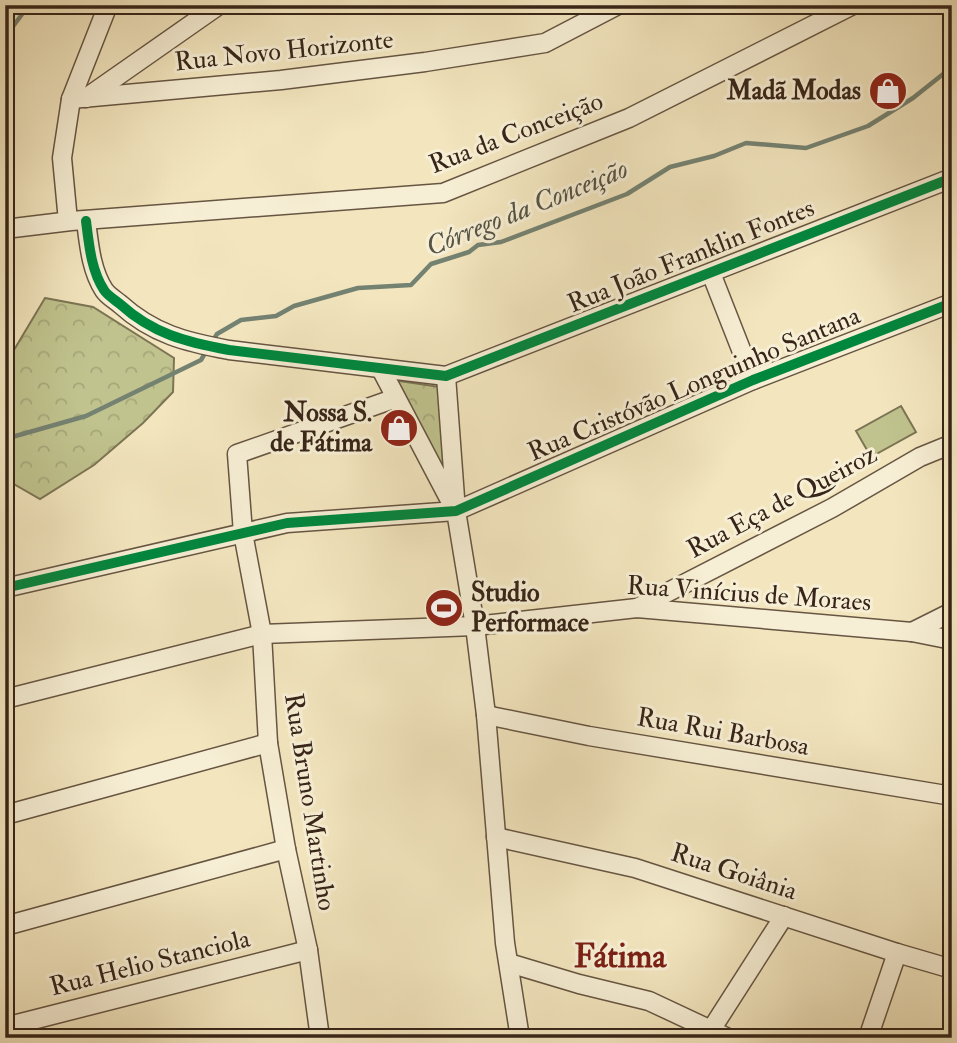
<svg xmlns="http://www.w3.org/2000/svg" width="957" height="1043" viewBox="0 0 957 1043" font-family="'IM FELL Double Pica',serif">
	<defs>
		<pattern id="forest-crowns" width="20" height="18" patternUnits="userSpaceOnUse" patternTransform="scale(1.75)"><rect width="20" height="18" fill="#c0c38e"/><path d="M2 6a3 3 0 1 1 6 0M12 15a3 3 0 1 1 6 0" fill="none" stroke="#a6a77a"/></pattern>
	</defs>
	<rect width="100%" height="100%" fill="#f3e6bf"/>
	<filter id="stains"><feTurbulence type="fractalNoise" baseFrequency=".00286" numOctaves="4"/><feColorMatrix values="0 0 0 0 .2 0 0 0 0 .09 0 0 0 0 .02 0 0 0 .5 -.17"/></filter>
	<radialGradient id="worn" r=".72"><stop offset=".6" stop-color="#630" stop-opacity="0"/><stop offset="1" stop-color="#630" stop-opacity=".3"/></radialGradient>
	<g fill="url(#forest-crowns)" stroke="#7c7454" stroke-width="2">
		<path d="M45,298L93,307L174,358L173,392L143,423L94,465L40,499L5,479V365Z"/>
		<path d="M393,380L440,387L446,467L439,468Z"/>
	</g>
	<path fill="#c0c38e" stroke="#7c7454" stroke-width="2" d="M901,406L916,432L871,457L856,431Z"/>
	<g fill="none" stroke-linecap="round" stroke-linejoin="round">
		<g stroke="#748272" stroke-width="4.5">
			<path d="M5,37L29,5"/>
			<path d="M212,342L217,334L241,320L276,316L294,306L358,288L411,285L431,264L469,252L478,245L501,242L627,194L670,167L714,156L746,143L806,148L868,126L913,98L952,67"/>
			<path d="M5,439L86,416L201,360L207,350"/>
		</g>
		<defs>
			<g id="minor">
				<path d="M86,98L219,5"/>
				<path d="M71,99L281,80L425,62L545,43L618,5"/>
				<path d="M68,221L62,158L71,99L108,5"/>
				<path d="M86,221C89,244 91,270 104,290C107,295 115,300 120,304C153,334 186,342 229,350L446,376L952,178"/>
				<path d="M5,229L71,221L443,193L629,118L853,5"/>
				<path d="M711,273L753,380"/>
				<path d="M381,369L452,504"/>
				<path d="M446,376L456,511L475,626L486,715L505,943L520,1038"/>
				<path d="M5,588L287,523L456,511L753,380L952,303"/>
				<path d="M637,608L832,508L920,457L952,444"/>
				<path d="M912,632L952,612"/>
				<path d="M5,699L262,634L475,626L637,608L912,632L952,640"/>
				<path d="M486,715L589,736L952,796"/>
				<path d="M5,815L268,743"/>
				<path d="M496,837L635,868L897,953L952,969"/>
				<path d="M5,926L286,849"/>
				<path d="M509,963L579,984L649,1001L728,1038"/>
				<path d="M5,1027L308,950"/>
				<path d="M711,1030L784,916"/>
				<path d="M320,1038L308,950L286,849L268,743L262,634L243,533L237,454L396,398"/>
				<path d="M868,1038L897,953"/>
			</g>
		</defs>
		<use href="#minor" stroke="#665542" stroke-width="21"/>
		<use href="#minor" stroke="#f7efd5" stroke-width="18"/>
		<defs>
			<g id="cycleway">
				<path d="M86,221C89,244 91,270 104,290C107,295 115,300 120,304C153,334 186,342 229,350L446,376L952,178"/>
				<path d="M5,588L287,523L456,511L753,380L952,303"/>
			</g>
		</defs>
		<use href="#cycleway" stroke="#f7efd5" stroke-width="15"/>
		<use href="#cycleway" stroke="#00873e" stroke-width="10"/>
	</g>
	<defs>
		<symbol id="shop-disc" viewBox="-11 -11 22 22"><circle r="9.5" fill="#8f2418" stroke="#f7efd5"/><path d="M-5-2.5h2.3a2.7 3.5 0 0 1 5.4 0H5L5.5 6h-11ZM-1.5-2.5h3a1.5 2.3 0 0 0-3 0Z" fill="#fff"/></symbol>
		<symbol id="stadium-disc" viewBox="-11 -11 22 22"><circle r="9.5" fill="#8f2418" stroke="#f7efd5"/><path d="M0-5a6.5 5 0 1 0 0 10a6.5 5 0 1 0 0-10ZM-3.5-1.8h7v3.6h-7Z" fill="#fff"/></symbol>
	</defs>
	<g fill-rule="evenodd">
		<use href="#shop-disc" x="866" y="69" width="44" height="44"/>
		<use href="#shop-disc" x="377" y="406" width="44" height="44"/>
		<use href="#stadium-disc" x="422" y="586" width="44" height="44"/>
	</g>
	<g text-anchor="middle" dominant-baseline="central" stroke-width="6" stroke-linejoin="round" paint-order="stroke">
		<g font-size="26" fill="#372519" stroke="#f7efd5">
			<text transform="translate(284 51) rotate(-6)">Rua Novo Horizonte</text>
			<text transform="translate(516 133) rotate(-21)">Rua da Conceição</text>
			<text transform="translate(691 256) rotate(-22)">Rua João Franklin Fontes</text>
			<text transform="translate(694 384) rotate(-23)">Rua Cristóvão Longuinho Santana</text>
			<text transform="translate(782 502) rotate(-28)">Rua Eça de Queiroz</text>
			<text transform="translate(749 594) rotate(4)">Rua Vinícius de Moraes</text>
			<text transform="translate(723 732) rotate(10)">Rua Rui Barbosa</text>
			<text transform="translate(310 802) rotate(81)">Rua Bruno Martinho</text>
			<text transform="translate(734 872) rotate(18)">Rua Goiânia</text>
			<text transform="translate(150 963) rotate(-14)">Rua Helio Stanciola</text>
		</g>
		<g font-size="26" font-weight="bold" fill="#372519" stroke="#f7efd5" text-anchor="end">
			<text x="861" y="91">Madã Modas</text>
			<text x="372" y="413">Nossa S.<tspan x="372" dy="30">de Fátima</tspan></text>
			<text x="471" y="593" text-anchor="start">Studio<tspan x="471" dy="30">Performace</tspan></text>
		</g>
		<g font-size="28" font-style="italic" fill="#555445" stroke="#f7efd5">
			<text transform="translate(527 208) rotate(-22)">Córrego da Conceição</text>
		</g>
		<g font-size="33" font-weight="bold" fill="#7a1f14" stroke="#f7efd5">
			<text x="620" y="956">Fátima</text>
		</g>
	</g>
	<rect width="957" height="1043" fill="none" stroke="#f3e6bf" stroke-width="28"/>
	<rect x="7" y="7" width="943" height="1029" fill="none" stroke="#372519" stroke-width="3.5"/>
	<rect x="14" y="14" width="929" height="1015" fill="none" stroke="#372519" stroke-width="2"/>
	<rect width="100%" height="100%" filter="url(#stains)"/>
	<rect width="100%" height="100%" fill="url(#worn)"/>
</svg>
